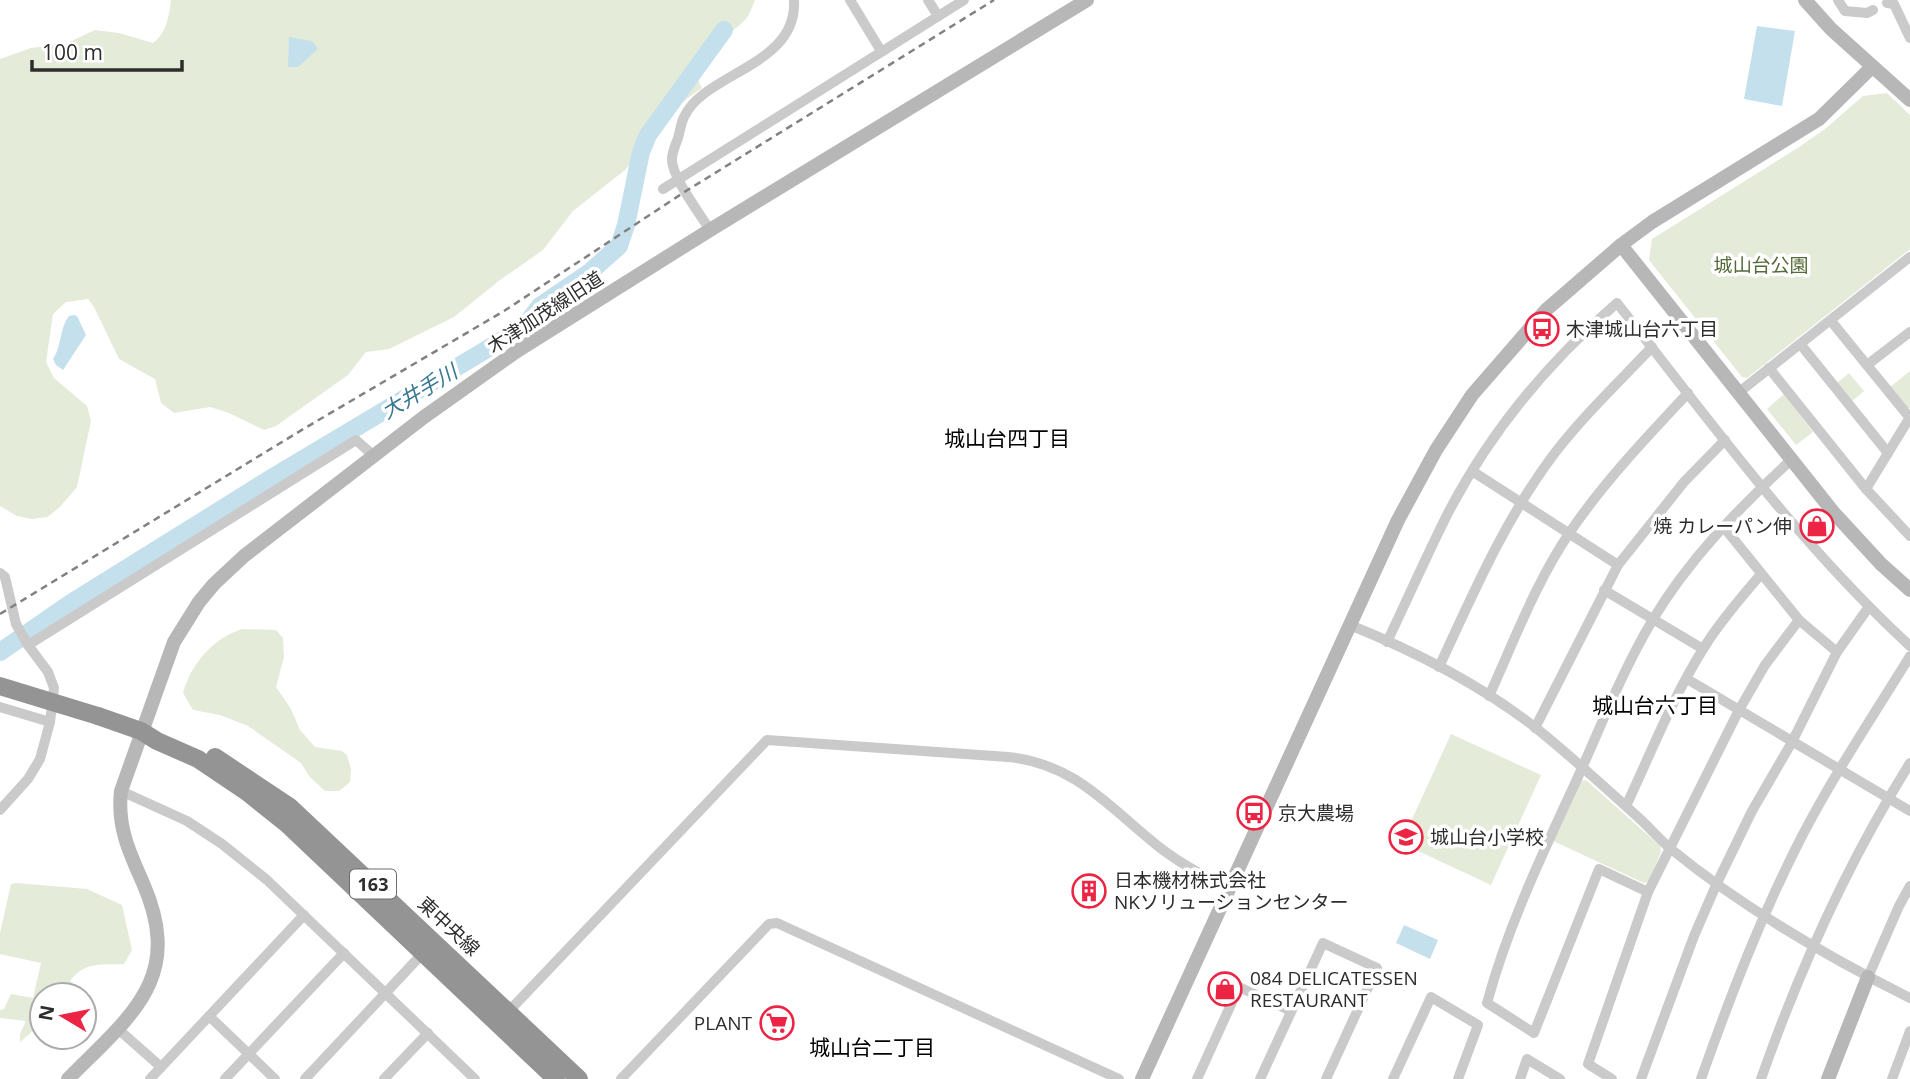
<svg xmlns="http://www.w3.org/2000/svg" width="1910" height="1079" viewBox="0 0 1910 1079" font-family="'Open Sans','Noto Sans JP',sans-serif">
	<rect width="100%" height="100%" fill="#fff"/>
	<g fill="#e4ebd9">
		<path d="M171,0H755C753,5 751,11 748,16C732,40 679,48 702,88L681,103L625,170L573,211L543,250L500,280L454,317L389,349L366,352L348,375L276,426L264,430L229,413L210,407L174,413L161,403L155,379L119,359L94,307L88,299L66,302L53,314L46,362L54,378L87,406L91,421L77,487L59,508L47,517L32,519L17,516L0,506V59L31,48L65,44L95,30L119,33L153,43C167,33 169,15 171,0Z"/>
		<path d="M1887,93L1910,115V249L1747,378L1742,377L1649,260L1652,239L1799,147L1825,129L1863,96Z"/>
		<path d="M1910,371V408H1906L1890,387Z"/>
		<path d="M1849,373L1864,391L1852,401L1837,383Z"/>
		<path d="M1784,394L1813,432L1796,445L1767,409Z"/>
		<path d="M242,629L276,630L283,638L284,657L276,687L291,709L300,730L315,747L342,751L347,755L351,769L350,782L339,791H325L309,776L301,763L248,726L220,715L193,710L183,693C191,664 213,638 242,629Z"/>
		<path d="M1451,734L1541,775L1491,885L1401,843Z"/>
		<path d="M1586,780L1660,846L1661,852L1649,881L1644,883L1553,841L1580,781Z"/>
		<path d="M17,883L87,889L122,905L132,950L124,964C101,965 85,961 70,981L73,983L69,988L68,995H42V1023L20,1042V1034L26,1021L0,1018V1010L4,1009L11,994L33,998L41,963L0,954V933L11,884Z"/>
	</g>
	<g fill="#c4e0ec">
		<path d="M1757,26L1795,31L1782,106L1744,99Z"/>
		<path d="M289,37L311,41L317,47V50L298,67H288Z"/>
		<path d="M74,315L77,316L86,335L63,370L56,365L53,359C62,346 59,329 69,316Z"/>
		<path d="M1404,925L1438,940L1430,959L1396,943Z"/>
	</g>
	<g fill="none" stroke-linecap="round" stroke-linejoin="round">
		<path stroke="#c4e0ec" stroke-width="18" d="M0,652L71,603L270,479L524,327L540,306L590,272L619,246L626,225L641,152L648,135L724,30"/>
		<g stroke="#cacaca" stroke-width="10">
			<path d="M850,0L881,51"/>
			<path d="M928,0L938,16"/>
			<path d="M1838,0L1845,11L1867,13L1873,10"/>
			<path d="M1887,3L1894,4L1910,38"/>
			<path d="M663,189L964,0"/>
			<path d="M710,230C700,214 671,176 672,159C672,152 676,144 678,138C680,131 681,123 684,117C705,72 798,66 794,0"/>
			<path d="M1831,321L1910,418"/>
			<path d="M1801,345L1888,453"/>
			<path d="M1867,365L1910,332"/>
			<path d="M1769,368L1866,489L1910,536"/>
			<path d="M1738,393L1910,257"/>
			<path d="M1472,471L1618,565"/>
			<path d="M1866,489L1910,417"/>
			<path d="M1723,526L1799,620L1837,652"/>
			<path d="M0,573L5,577L16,624L28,645L48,672L54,688L50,722L40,759L28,779L0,810"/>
			<path d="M1604,590L1703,649"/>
			<path d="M1350,625C1414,651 1481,685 1536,728C1572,757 1606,788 1640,819C1651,829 1660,840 1671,849C1743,908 1826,956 1910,998"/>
			<path d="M1387,642C1407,600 1426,557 1447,515C1489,434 1548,362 1617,303C1710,421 1799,544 1910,646"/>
			<path d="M28,645L356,440L374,456"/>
			<path d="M1439,667C1473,594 1505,519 1554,454C1583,416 1619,382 1652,347"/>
			<path d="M1687,679L1910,811"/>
			<path d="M1489,696C1514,641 1536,582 1570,532C1604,482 1646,438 1688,393"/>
			<path d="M0,707L50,722"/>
			<path d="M1535,728L1618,565L1684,482L1725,440"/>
			<path d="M121,791L187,821L222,844L267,880L475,1079"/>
			<path d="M1626,806C1651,753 1673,696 1705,646C1721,620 1741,598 1761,574"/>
			<path d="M1648,892L1599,869L1534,1033L1487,1003C1507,929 1540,859 1572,790C1598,734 1620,675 1652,621C1688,560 1739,508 1791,460"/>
			<path d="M1868,977L1899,906L1910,886"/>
			<path d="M509,1011L767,740L1008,757C1078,764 1111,810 1163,850C1183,865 1207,878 1229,887"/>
			<path d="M209,1016L275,1079"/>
			<path d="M118,1029L161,1067"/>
			<path d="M150,1079L304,915"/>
			<path d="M225,1079L344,953"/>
			<path d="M305,1079L423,953"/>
			<path d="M384,1079L428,1033"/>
			<path d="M621,1079L769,924L777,923L1119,1079"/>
			<path d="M1197,1079L1239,987L1291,1011"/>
			<path d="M1260,1079L1323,943L1377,968L1326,1079"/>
			<path d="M1393,1079L1431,997L1478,1025L1458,1079"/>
			<path d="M1520,1079L1527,1059L1560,1079"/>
			<path d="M1612,1079L1588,1064L1648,892L1739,710L1765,665L1799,620"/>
			<path d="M1641,1079L1694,936L1717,883L1752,811L1792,742L1837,652L1868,608"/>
			<path d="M1701,1079C1730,997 1761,916 1801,838C1833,776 1873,716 1910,656"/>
			<path d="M1761,1079C1800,968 1848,862 1910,763"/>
			<path d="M1892,1079L1910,1031"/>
		</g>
		<g stroke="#b7b7b7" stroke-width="14">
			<path d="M1805,0L1831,29L1910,100"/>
			<path d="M1621,245L1834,513L1881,564L1910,590"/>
			<path d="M68,1079C130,1016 185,979 143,883C129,852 117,826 121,791L174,642L199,602L214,584L244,556L424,417L517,351L710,230L1087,0"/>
			<path d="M1142,1079L1398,520L1436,450L1472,395L1546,310L1621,245L1652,222L1819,119L1872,67"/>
			<path d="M1828,1079L1868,977"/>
		</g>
		<g stroke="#949494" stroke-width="18">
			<path d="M98,716L141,731L157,741L198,759L247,792L287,824L556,1079"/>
			<path d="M215,757L290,807L579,1079"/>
		</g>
		<path stroke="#828282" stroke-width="2.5" stroke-dasharray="7 5" stroke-linecap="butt" d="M0,614L305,428L504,311L686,191L994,0"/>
		<path stroke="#949494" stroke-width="18" d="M0,686L98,716"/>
	</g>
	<defs>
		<symbol id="bus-ring" viewBox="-11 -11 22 22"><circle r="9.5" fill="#fff" stroke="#ed2545" stroke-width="1.5"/><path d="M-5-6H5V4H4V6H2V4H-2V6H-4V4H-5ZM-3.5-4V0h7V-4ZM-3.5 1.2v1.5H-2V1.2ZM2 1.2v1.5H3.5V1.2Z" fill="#ed2545"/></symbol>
		<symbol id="shop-ring" viewBox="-11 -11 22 22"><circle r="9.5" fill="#fff" stroke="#ed2545" stroke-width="1.5"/><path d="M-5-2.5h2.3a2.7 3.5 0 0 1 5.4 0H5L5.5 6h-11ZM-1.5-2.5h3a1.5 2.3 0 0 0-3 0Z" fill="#ed2545"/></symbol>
		<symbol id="school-ring" viewBox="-11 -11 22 22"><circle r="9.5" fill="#fff" stroke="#ed2545" stroke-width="1.5"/><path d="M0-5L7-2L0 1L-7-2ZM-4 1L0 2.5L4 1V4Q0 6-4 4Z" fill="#ed2545"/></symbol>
		<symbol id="building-ring" viewBox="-11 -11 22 22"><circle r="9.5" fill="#fff" stroke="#ed2545" stroke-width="1.5"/><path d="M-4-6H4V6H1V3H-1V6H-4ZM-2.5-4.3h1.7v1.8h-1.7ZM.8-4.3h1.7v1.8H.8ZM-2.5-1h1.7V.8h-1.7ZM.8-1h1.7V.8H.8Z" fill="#ed2545"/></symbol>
		<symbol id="supermarket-ring" viewBox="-11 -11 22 22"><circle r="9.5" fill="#fff" stroke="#ed2545" stroke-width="1.5"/><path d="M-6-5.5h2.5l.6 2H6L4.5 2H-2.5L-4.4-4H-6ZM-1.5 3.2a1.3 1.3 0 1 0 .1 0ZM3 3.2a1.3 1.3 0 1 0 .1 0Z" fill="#ed2545"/></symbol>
	</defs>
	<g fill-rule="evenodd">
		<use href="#bus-ring" x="1523" y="310" width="38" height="38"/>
		<use href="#shop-ring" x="1798" y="507" width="38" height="38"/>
		<use href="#bus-ring" x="1235" y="794" width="38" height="38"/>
		<use href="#school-ring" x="1387" y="818" width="38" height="38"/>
		<use href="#building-ring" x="1070" y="872" width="38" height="38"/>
		<use href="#shop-ring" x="1206" y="970" width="38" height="38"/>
		<use href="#supermarket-ring" x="758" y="1004" width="38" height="38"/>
	</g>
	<g text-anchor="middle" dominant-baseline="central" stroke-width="7" stroke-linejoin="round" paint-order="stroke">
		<rect fill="#fff" stroke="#6c6c6c" stroke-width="2" x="350" y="869.5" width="46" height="29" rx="5"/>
		<g font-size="18" font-weight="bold" fill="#2d2d2d">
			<text x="373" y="884">163</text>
		</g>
		<g font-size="19" fill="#546a38" stroke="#fff">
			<text x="1761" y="265">城山台公園</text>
		</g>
		<g font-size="19" fill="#2d2d2d" stroke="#fff">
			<text transform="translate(545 312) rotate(-33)">木津加茂線旧道</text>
			<text transform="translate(449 926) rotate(43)">東中央線</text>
		</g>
		<g font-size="19" fill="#2d2d2d" stroke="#fff" text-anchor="start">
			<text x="1566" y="329">木津城山台六丁目</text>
			<text x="1792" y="526" text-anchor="end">焼 カレーパン伸</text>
			<text x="1278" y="813">京大農場</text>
			<text x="1430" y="837">城山台小学校</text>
			<text x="1114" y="880">日本機材株式会社<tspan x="1114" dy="22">NKソリューションセンター</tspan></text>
			<text x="1250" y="978">084 DELICATESSEN<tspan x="1250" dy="22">RESTAURANT</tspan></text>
			<text x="752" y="1023" text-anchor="end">PLANT</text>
		</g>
		<g font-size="21" font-style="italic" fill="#377792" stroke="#fff">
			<text transform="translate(419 391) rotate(-31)">大井手川</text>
		</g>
		<g font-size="21" fill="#000" stroke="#fff">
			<text x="1007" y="438">城山台四丁目</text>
			<text x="1655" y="705">城山台六丁目</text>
			<text x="872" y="1047">城山台二丁目</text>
		</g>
	</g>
	<g transform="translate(63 1016) rotate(280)"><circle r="33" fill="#ffffff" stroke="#ababab" stroke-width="2"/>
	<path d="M0-5L12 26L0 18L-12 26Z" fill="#ed2545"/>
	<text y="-10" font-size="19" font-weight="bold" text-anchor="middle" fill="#2d2d2d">N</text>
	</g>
	<path d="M32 60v10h150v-10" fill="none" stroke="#2d2d2d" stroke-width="3.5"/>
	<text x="42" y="60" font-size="21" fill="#2d2d2d" stroke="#ffffff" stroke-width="5" paint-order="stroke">100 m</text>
</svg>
